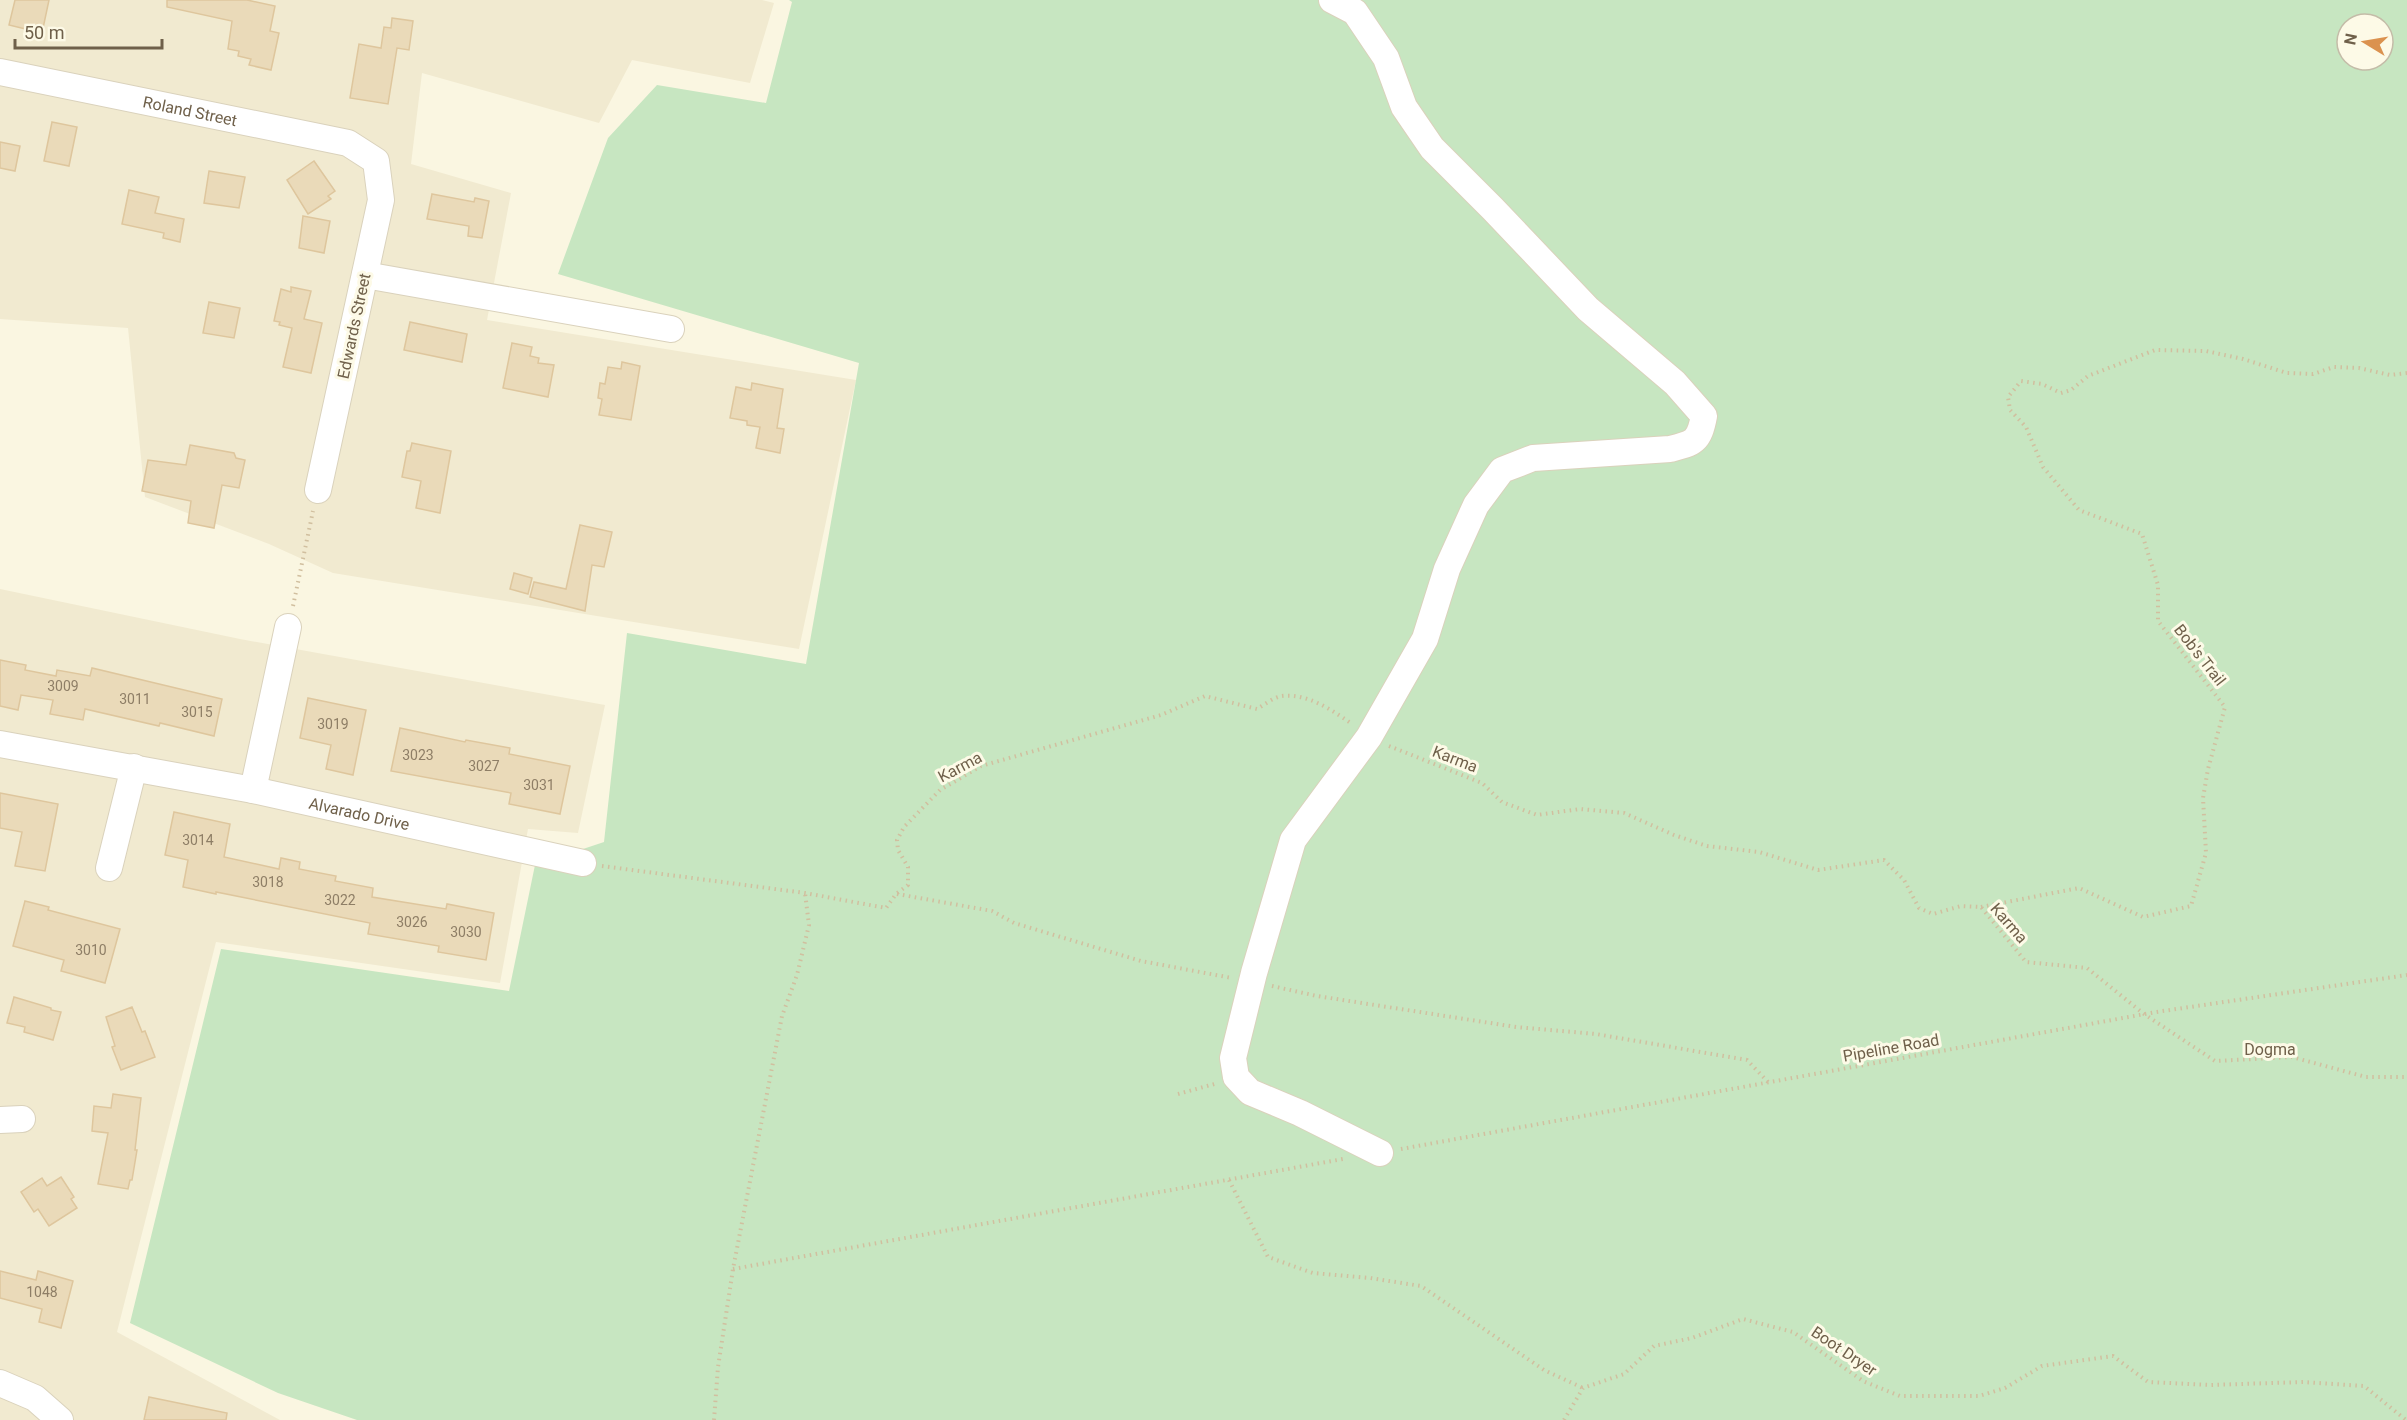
<svg xmlns="http://www.w3.org/2000/svg" width="2407" height="1420" viewBox="0 0 2407 1420" font-family="Roboto,sans-serif">
	<rect width="100%" height="100%" fill="#faf6e1"/>
	<g fill="#f1ead0">
		<path d="M0,0H762L774,3L750,83L632,60L599,123L422,73L411,164L511,193L487,320L856,380L799,649L333,573L269,544L145,497L128,328L0,319Z"/>
		<path d="M0,589L240,639L605,705L578,833L528,829L500,983L216,942L117,1332L280,1420H0Z"/>
	</g>
	<path fill="#c7e6c1" fill-rule="evenodd" d="M789,0H2407V1420H357L278,1393L130,1323L221,949L509,991L535,865L604,842L627,633L806,664L859,363L558,274L608,138L657,85L766,103L792,2ZM2347,24H2383V60H2347Z"/>
	<g fill="#eadab9" stroke="#dec69d" stroke-width="1.5">
		<path d="M15,0H49L42,33L9,25Z"/>
		<path d="M167,0H247L275,6L270,31L279,33L271,70L249,65L251,59L238,56L239,51L228,49L232,21L167,7Z"/>
		<path d="M392,18L413,21L409,50L397,48L388,104L350,98L359,44L381,48L384,27L391,28Z"/>
		<path d="M52,122L77,127L69,166L44,161Z"/>
		<path d="M0,142L20,146L15,171L0,168Z"/>
		<path d="M314,161L335,191L328,196L331,199L308,214L287,180Z"/>
		<path d="M209,171L245,177L239,208L204,203Z"/>
		<path d="M129,190L159,197L155,213L184,219L180,242L163,238L164,233L122,224Z"/>
		<path d="M432,194L474,202L475,198L489,201L482,238L468,236L469,226L427,219Z"/>
		<path d="M303,216L330,221L324,253L299,248Z"/>
		<path d="M291,287L311,291L304,319L322,323L311,373L283,367L292,328L279,325L280,322L274,321L281,289L291,292Z"/>
		<path d="M209,302L240,308L234,338L203,333Z"/>
		<path d="M410,322L467,334L462,362L404,350Z"/>
		<path d="M512,343L532,347L530,356L539,358L538,363L554,365L548,397L503,388Z"/>
		<path d="M622,362L640,366L631,420L599,415L602,399L598,398L600,383L605,384L608,367L621,369Z"/>
		<path d="M752,383L783,389L777,428L784,429L780,453L756,448L760,427L747,425V421L730,418L736,387L751,390Z"/>
		<path d="M412,443L451,451L440,513L416,508L421,481L402,477L407,451H410Z"/>
		<path d="M190,445L234,453L236,458L245,460L239,488L222,485L214,528L188,523L191,501L142,491L148,460L186,465Z"/>
		<path d="M580,525L612,532L604,567L592,565L585,611L530,597L534,582L566,589Z"/>
		<path d="M514,573L532,578L528,594L510,589Z"/>
		<path d="M0,660L26,665L25,670L56,676L57,670L90,676L92,668L222,699L214,736L160,723L159,726L85,709L83,720L50,714L53,700L21,695L18,710L0,706Z"/>
		<path d="M308,698L366,710L353,775L326,769L331,745L300,738Z"/>
		<path d="M400,728L465,742L466,740L510,748L509,754L570,766L560,814L509,804L511,793L391,771Z"/>
		<path d="M0,793L58,804L45,871L15,866L22,832L0,828Z"/>
		<path d="M174,812L230,824L224,857L279,869L281,858L300,862L299,869L336,876L335,881L373,888L372,897L446,909L447,904L494,913L486,960L438,952L439,946L368,934L370,923L216,892V894L183,887L188,860L165,855Z"/>
		<path d="M25,901L49,907L48,910L120,929L105,983L61,971L64,960L13,946Z"/>
		<path d="M14,997L51,1008V1010L61,1012L53,1040L24,1032L25,1027L7,1023Z"/>
		<path d="M132,1007L142,1032L145,1031L155,1057L121,1070L112,1047L115,1046L106,1017Z"/>
		<path d="M113,1094L141,1098L135,1150H137L132,1180H130L128,1189L98,1184L108,1133L92,1131L94,1106L111,1108Z"/>
		<path d="M61,1177L74,1197L71,1199L77,1208L49,1226L38,1209L34,1212L21,1192L42,1178L47,1186Z"/>
		<path d="M0,1271L36,1280L38,1271L73,1281L61,1328L39,1322L42,1309L0,1298Z"/>
		<path d="M149,1397L227,1413L226,1420H144Z"/>
	</g>
	<g fill="none" stroke-linecap="round" stroke-linejoin="round">
		<defs>
			<g id="minor">
				<path d="M1332,0L1355,12L1386,58L1404,107L1432,148L1493,209L1588,309L1675,383L1704,416C1699,442 1694,443 1670,449L1533,458L1502,470L1476,505L1447,569L1425,639L1369,737L1293,840L1254,973L1233,1058L1236,1077L1250,1092L1300,1113L1380,1153"/>
				<path id="s1" d="M0,72L348,143L376,161L381,200L318,490"/>
				<path d="M365,275L671,329"/>
				<path id="s2" d="M0,744L253,790L583,863"/>
				<path d="M253,790L288,627"/>
				<path d="M109,868L134,767"/>
				<path d="M0,1120L22,1119"/>
				<path d="M0,1383L35,1398L60,1420"/>
			</g>
		</defs>
		<use href="#minor" stroke="#dad2bc" stroke-width="28"/>
		<g stroke="#d1bf9f" stroke-width="4" stroke-dasharray="1.5 4.5" stroke-linecap="butt">
			<path d="M293,606L313,511"/>
			<path d="M1389,746L1482,783L1502,802L1537,815L1580,809L1624,813L1674,835L1707,846L1759,852L1818,870L1884,860L1904,880L1919,908L1933,914L1961,906L1981,907L2026,962L2087,968L2144,1014L2215,1061L2292,1057L2366,1077H2407"/>
			<path d="M602,866L805,893L886,908L896,894L908,885V867L898,850L897,840L904,827L940,790L981,766L1161,715L1205,696L1257,709C1264,705 1274,697 1282,696C1307,693 1332,710 1352,724"/>
			<path d="M897,894L992,911L1014,923L1141,961L1232,978"/>
			<path d="M1981,907L2079,888L2143,917L2191,906L2206,853L2203,798L2208,769L2225,707L2158,621V585L2142,534L2079,510L2043,467L2026,427L2010,410L2008,397L2021,381L2042,384L2061,393L2071,390L2088,376L2155,350L2206,351L2243,359L2287,373L2313,374L2334,367L2359,368L2390,375L2407,373"/>
			<path d="M1272,986L1317,996L1516,1027L1596,1034L1747,1060L1768,1082"/>
			<path d="M1178,1094L1218,1083"/>
			<path d="M1401,1149L2156,1012L2407,975"/>
			<path d="M1229,1180L1268,1257L1313,1273L1370,1278L1421,1286L1544,1370L1583,1388"/>
			<path d="M733,1269L1343,1159"/>
			<path d="M714,1420L718,1367L733,1269L782,1016L797,975L809,925L805,893"/>
			<path d="M1564,1420L1583,1388L1624,1374L1654,1346L1692,1338L1743,1319L1793,1332L1863,1381L1900,1396H1979L2005,1388L2042,1366L2113,1356L2148,1382L2211,1385L2303,1382L2364,1386L2406,1420"/>
		</g>
		<use href="#minor" stroke="#fff" stroke-width="26"/>
	</g>
	<g text-anchor="middle" dominant-baseline="central" stroke-width="6" stroke-linejoin="round" paint-order="stroke">
		<g font-size="14" fill="#8e7e66">
			<text x="63" y="686">3009</text>
			<text x="135" y="699">3011</text>
			<text x="197" y="712">3015</text>
			<text x="333" y="724">3019</text>
			<text x="418" y="755">3023</text>
			<text x="484" y="766">3027</text>
			<text x="539" y="785">3031</text>
			<text x="198" y="840">3014</text>
			<text x="268" y="882">3018</text>
			<text x="340" y="900">3022</text>
			<text x="412" y="922">3026</text>
			<text x="466" y="932">3030</text>
			<text x="91" y="950">3010</text>
			<text x="42" y="1292">1048</text>
		</g>
		<g font-size="16" fill="#6f604a" stroke="#fdfae7">
			<text stroke="none"><textPath href="#s1" startOffset="194">Roland Street</textPath></text>
			<text transform="translate(354 326) rotate(-78)">Edwards Street</text>
			<text transform="translate(2200 655) rotate(52)">Bob's Trail</text>
			<text transform="translate(1455 759) rotate(21)">Karma</text>
			<text transform="translate(960 767) rotate(-28)">Karma</text>
			<text stroke="none"><textPath href="#s2" startOffset="366">Alvarado Drive</textPath></text>
			<text transform="translate(2009 923) rotate(49)">Karma</text>
			<text transform="translate(1891 1048) rotate(-10)">Pipeline Road</text>
			<text x="2270" y="1049">Dogma</text>
			<text transform="translate(1844 1351) rotate(34)">Boot Dryer</text>
		</g>
	</g>
	<g transform="translate(2365 42) rotate(281)"><circle r="28" fill="#fdfae7" stroke="#c4bca8" stroke-width="1.5"/>
	<path d="M0-4.5L10 22L0 15L-10 22Z" fill="#db924f"/>
	<text y="-9" font-size="16" font-weight="bold" text-anchor="middle" fill="#6f604a">N</text>
	</g>
	<path d="M15 39v9h147v-9" fill="none" stroke="#6f604a" stroke-width="3"/>
	<text x="24" y="39" font-size="18" fill="#6f604a" stroke="#fdfae7" stroke-width="4.5" paint-order="stroke">50 m</text>
</svg>
